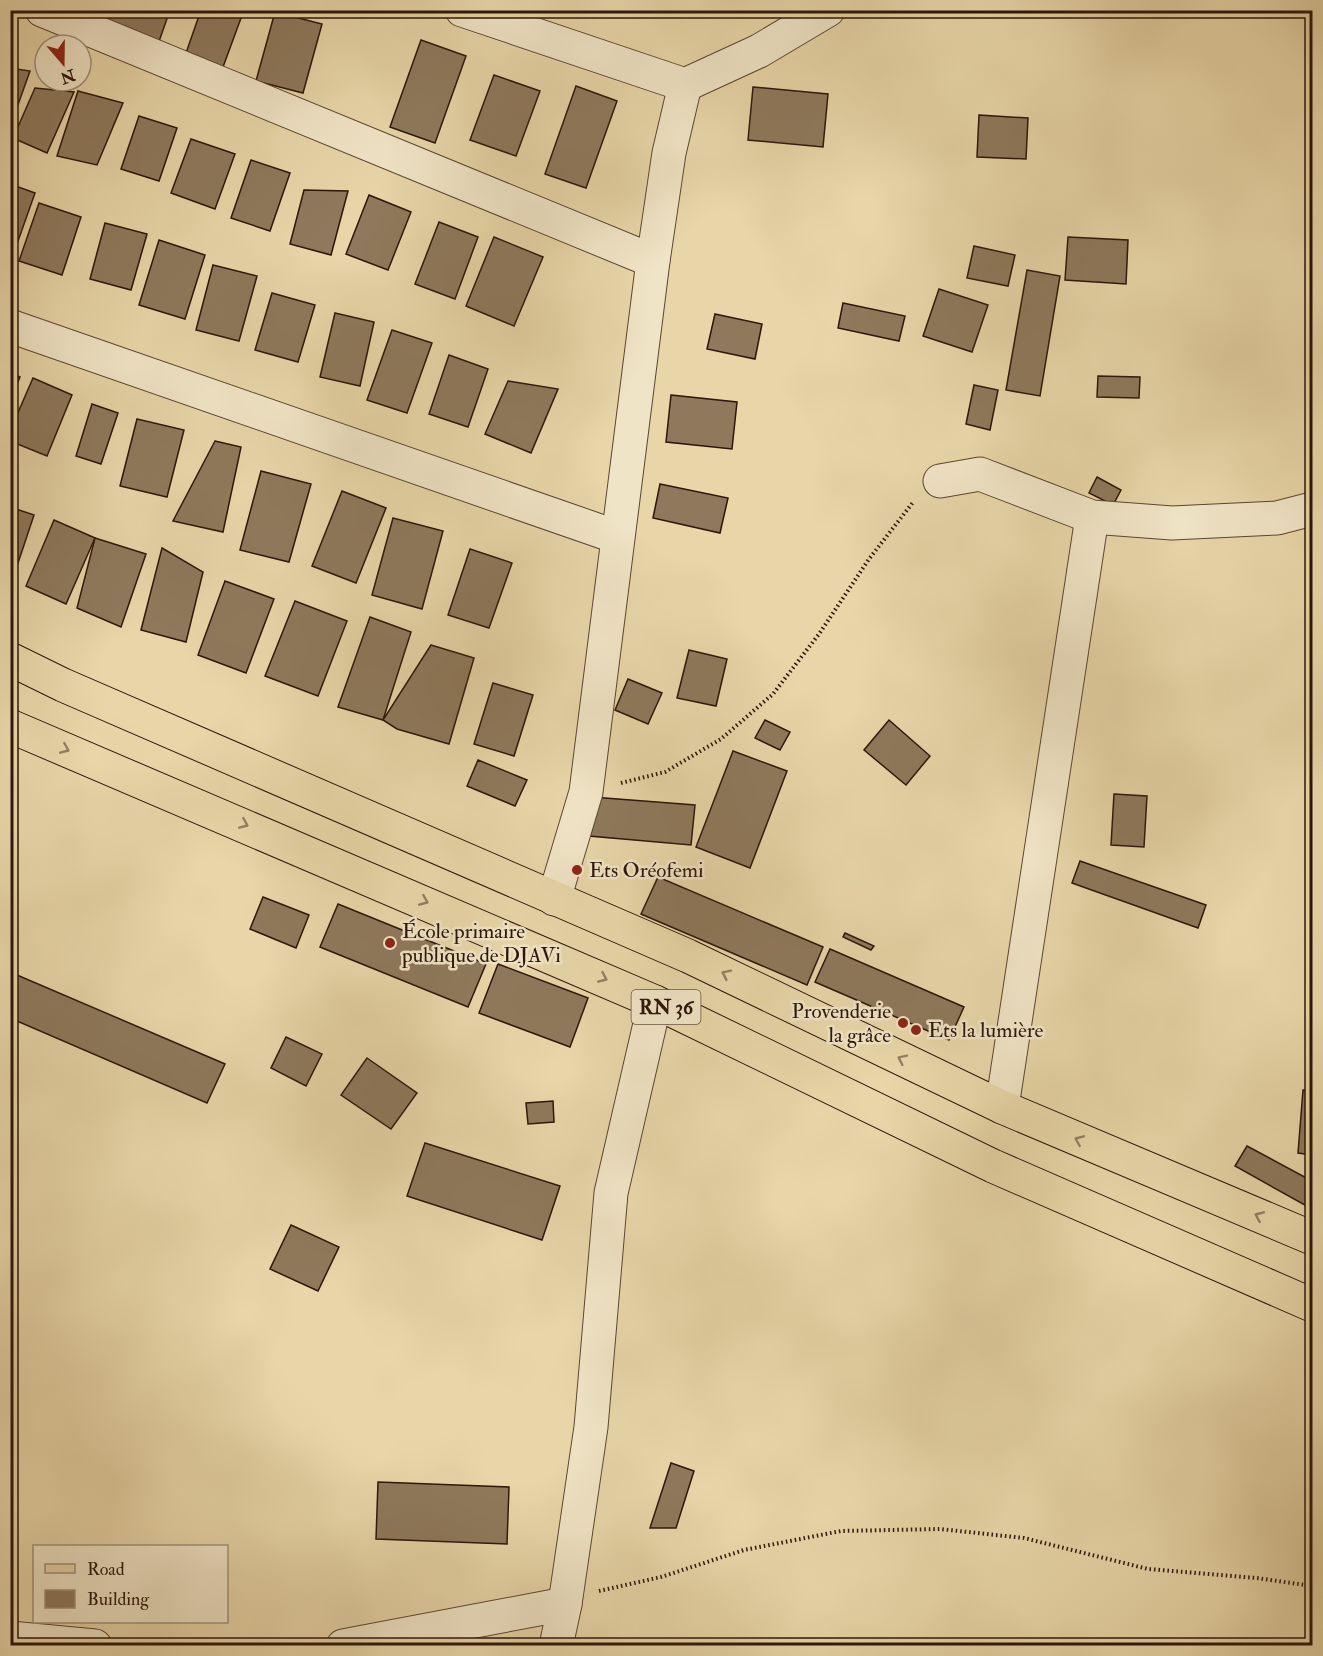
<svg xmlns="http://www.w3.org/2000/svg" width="1323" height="1656" viewBox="0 0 1323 1656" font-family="'IM FELL Double Pica',serif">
	<rect width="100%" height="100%" fill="#e8d6a8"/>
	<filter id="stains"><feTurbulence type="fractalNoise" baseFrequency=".00333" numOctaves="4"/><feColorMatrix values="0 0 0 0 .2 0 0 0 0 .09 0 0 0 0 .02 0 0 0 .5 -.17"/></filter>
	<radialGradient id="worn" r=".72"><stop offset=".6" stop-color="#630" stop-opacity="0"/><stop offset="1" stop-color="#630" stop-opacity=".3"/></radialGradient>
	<g fill="#8e795c" stroke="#2c150a" stroke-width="1.5">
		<path d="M106,10H170L156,50L99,29Z"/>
		<path d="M201,10H244L223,67L186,53Z"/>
		<path d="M275,12L322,24L303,93L256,81Z"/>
		<path d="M421,40L466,56L435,143L390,127Z"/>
		<path d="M10,68L30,71L10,127Z"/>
		<path d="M494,75L540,91L516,156L470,140Z"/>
		<path d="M576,86L617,101L586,188L545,174Z"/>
		<path d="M753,87L828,94L823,147L748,140Z"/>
		<path d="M35,88L74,92L47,153L13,138Z"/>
		<path d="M78,91L123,103L97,165L57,156Z"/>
		<path d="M979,115L1028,118L1026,159L977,157Z"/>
		<path d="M139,116L177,128L159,181L121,169Z"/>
		<path d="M191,139L235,154L215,209L171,193Z"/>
		<path d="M251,160L290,173L270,231L231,218Z"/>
		<path d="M10,184L35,193L12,258L10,257Z"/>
		<path d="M304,190L348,191L331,255L290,244Z"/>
		<path d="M369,195L411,212L388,270L346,254Z"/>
		<path d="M39,203L81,217L62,275L19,261Z"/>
		<path d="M439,222L478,237L455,299L415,284Z"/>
		<path d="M105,223L147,234L131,290L90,279Z"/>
		<path d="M494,237L543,257L514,326L466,306Z"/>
		<path d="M1068,237L1128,240L1126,284L1065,280Z"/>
		<path d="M159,240L205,255L185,319L139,305Z"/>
		<path d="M974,246L1015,255L1008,286L967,278Z"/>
		<path d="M213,265L257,276L239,341L196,330Z"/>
		<path d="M1027,270L1060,276L1040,396L1006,390Z"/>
		<path d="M939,289L988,305L972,352L923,336Z"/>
		<path d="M272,293L315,305L298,362L255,350Z"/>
		<path d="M843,303L905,316L899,341L838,328Z"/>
		<path d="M335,313L374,322L360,386L320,377Z"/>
		<path d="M715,314L762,324L755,359L707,349Z"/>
		<path d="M392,330L432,343L407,413L367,400Z"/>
		<path d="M449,355L488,369L468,427L429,414Z"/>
		<path d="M10,373L20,377L10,401Z"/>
		<path d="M1098,376L1140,377L1139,398L1097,397Z"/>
		<path d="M33,378L72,395L47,456L10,441V431Z"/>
		<path d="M508,381L558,389L531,453L485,434Z"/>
		<path d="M974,385L998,390L990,430L966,424Z"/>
		<path d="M671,395L737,402L732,449L666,442Z"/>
		<path d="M92,404L118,413L101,464L76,456Z"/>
		<path d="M137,419L184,430L167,497L120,486Z"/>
		<path d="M215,441L241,447L223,532L173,521Z"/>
		<path d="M261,471L311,484L289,562L240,550Z"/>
		<path d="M1097,477L1121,490L1113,505L1089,493Z"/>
		<path d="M660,484L728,498L720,533L653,518Z"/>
		<path d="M342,491L386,508L356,583L312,566Z"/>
		<path d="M10,507L34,515L14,575L10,574Z"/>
		<path d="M393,518L443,531L422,609L372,595Z"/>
		<path d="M54,520L95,538L66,604L26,586Z"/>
		<path d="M95,538L146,554L121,627L77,608Z"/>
		<path d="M162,548L203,572L186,642L141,630Z"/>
		<path d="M470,549L512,563L489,628L448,615Z"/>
		<path d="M225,581L274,599L246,673L198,655Z"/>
		<path d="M295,601L347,621L318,696L265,676Z"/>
		<path d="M370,617L411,632L383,720L338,707Z"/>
		<path d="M431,645L474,658L449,744L397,729L383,720Z"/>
		<path d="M689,650L727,659L716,706L677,698Z"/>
		<path d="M628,679L662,693L648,724L615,710Z"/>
		<path d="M493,683L533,695L514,756L474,744Z"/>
		<path d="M765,720L790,732L780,750L755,738Z"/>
		<path d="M889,720L930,756L906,785L864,750Z"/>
		<path d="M733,751L787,771L750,868L696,847Z"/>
		<path d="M478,760L527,780L515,806L467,786Z"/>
		<path d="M1114,794L1147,796L1144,847L1111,845Z"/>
		<path d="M592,797L695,805L691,845L589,836Z"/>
		<path d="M1080,861L1206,905L1198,928L1072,883Z"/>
		<path d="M658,877L823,947L807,985L641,914Z"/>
		<path d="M263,897L309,915L296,948L250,929Z"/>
		<path d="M338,904L486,964L468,1007L320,947Z"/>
		<path d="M845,933L874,946L871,950L843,937Z"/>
		<path d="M830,949L964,1007L949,1040L815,982Z"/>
		<path d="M498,964L588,998L570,1047L479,1013Z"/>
		<path d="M10,972L225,1064L207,1103L10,1018Z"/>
		<path d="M286,1037L322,1054L306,1086L271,1068Z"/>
		<path d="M367,1058L417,1093L391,1129L341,1095Z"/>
		<path d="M1303,1090L1312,1091V1155L1298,1153Z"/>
		<path d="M553,1101L554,1122L528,1124L526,1103Z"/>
		<path d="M425,1143L560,1186L542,1240L407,1196Z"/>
		<path d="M1247,1146L1312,1181V1209L1235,1166Z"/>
		<path d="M291,1225L339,1247L318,1291L270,1269Z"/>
		<path d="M671,1463L694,1471L676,1528H650Z"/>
		<path d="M378,1482L509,1487L507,1544L376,1539Z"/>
	</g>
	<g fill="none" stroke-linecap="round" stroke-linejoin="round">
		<defs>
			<g id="minor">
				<path d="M42,10L653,261"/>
				<path d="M462,10L685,85L759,51L828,10"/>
				<path d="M10,326L617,537"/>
				<path d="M940,481L980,474L1092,517L1172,523L1277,518L1312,509"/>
				<path d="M554,899L586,792L653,261L669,153L685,85"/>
				<path d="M1002,1107L1092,517"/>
				<path d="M10,1638L95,1646"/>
				<path d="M343,1646L565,1604"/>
				<path d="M556,1646L565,1604L591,1427L611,1193L655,1002"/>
			</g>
			<g id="major">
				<path d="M10,659L63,685L688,956L1002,1107L1312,1238"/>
				<path d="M10,726L655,1002L993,1166L1312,1305"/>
			</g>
		</defs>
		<use href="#minor" stroke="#5b4532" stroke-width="35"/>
		<use href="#major" stroke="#2c150a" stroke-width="35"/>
		<g stroke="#2c150a" stroke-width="4" stroke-dasharray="1.5 3" stroke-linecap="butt">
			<path d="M621,783L665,772L721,739L773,694L819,634L869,559L914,501"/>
			<path d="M599,1591L661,1577L744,1550L841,1531L940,1529L1024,1538L1148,1569L1257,1578L1312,1586"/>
		</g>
		<use href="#minor" stroke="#f0e4c6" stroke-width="33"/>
		<use href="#major" stroke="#e8d6a8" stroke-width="33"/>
	</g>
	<defs><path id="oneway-chevron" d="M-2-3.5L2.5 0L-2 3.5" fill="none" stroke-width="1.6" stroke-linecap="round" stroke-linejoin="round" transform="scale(1.5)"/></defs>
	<g stroke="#937f61">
		<use href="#oneway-chevron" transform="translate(65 749) rotate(23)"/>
		<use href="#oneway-chevron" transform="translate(244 824) rotate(23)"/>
		<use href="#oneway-chevron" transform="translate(424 901) rotate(23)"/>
		<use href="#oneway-chevron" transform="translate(726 974) rotate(-154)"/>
		<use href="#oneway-chevron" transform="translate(603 978) rotate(24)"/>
		<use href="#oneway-chevron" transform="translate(902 1059) rotate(-154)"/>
		<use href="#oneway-chevron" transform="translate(1079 1140) rotate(-157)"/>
		<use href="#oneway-chevron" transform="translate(1259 1216) rotate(-157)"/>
	</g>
	<g fill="#8f2418" stroke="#f0e4c6" stroke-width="2">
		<circle cx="577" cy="870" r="6"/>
		<circle cx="390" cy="943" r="6"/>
		<circle cx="903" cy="1023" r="6"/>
		<circle cx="916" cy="1030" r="6"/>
	</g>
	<g text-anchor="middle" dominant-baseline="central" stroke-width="5" stroke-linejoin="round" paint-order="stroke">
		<rect fill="#f0e4c6" stroke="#675342" stroke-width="1.5" x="631.5" y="990" width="69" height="34" rx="4.5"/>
		<g font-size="20" font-weight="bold" fill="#2c150a">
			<text x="666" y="1007">RN 36</text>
		</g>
		<g font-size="21" fill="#2c150a" stroke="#f0e4c6" text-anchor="start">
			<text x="589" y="870">Ets Oréofemi</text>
			<text x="402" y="931">École primaire<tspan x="402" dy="24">publique de DJAVi</tspan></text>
			<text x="891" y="1011" text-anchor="end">Provenderie<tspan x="891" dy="24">la grâce</tspan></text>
			<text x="928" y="1030">Ets la lumière</text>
		</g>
	</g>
	<rect width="1323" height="1656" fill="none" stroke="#e8d6a8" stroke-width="36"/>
	<rect x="12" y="12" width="1299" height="1632" fill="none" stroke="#2c150a" stroke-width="3"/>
	<rect x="18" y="18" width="1287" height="1620" fill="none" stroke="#2c150a" stroke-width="1.5"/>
	<rect x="33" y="1545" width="195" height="78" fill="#f0e4c6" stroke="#a2917b" stroke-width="1.5"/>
	<rect x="45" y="1564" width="30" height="9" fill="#e8d6a8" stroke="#a2917b" stroke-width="1.5"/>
	<text x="87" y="1575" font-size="18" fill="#2c150a">Road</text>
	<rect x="45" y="1590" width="30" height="18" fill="#8e795c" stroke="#a2917b" stroke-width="1.5"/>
	<text x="87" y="1605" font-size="18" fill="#2c150a">Building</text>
	<g transform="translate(63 63) rotate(160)"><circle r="28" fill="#f0e4c6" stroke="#a2917b" stroke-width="1.5"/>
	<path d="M0-4.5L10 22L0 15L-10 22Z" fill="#8f2418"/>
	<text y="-9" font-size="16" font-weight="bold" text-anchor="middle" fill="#2c150a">N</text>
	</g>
	<rect width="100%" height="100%" filter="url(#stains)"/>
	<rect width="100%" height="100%" fill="url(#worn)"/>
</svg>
